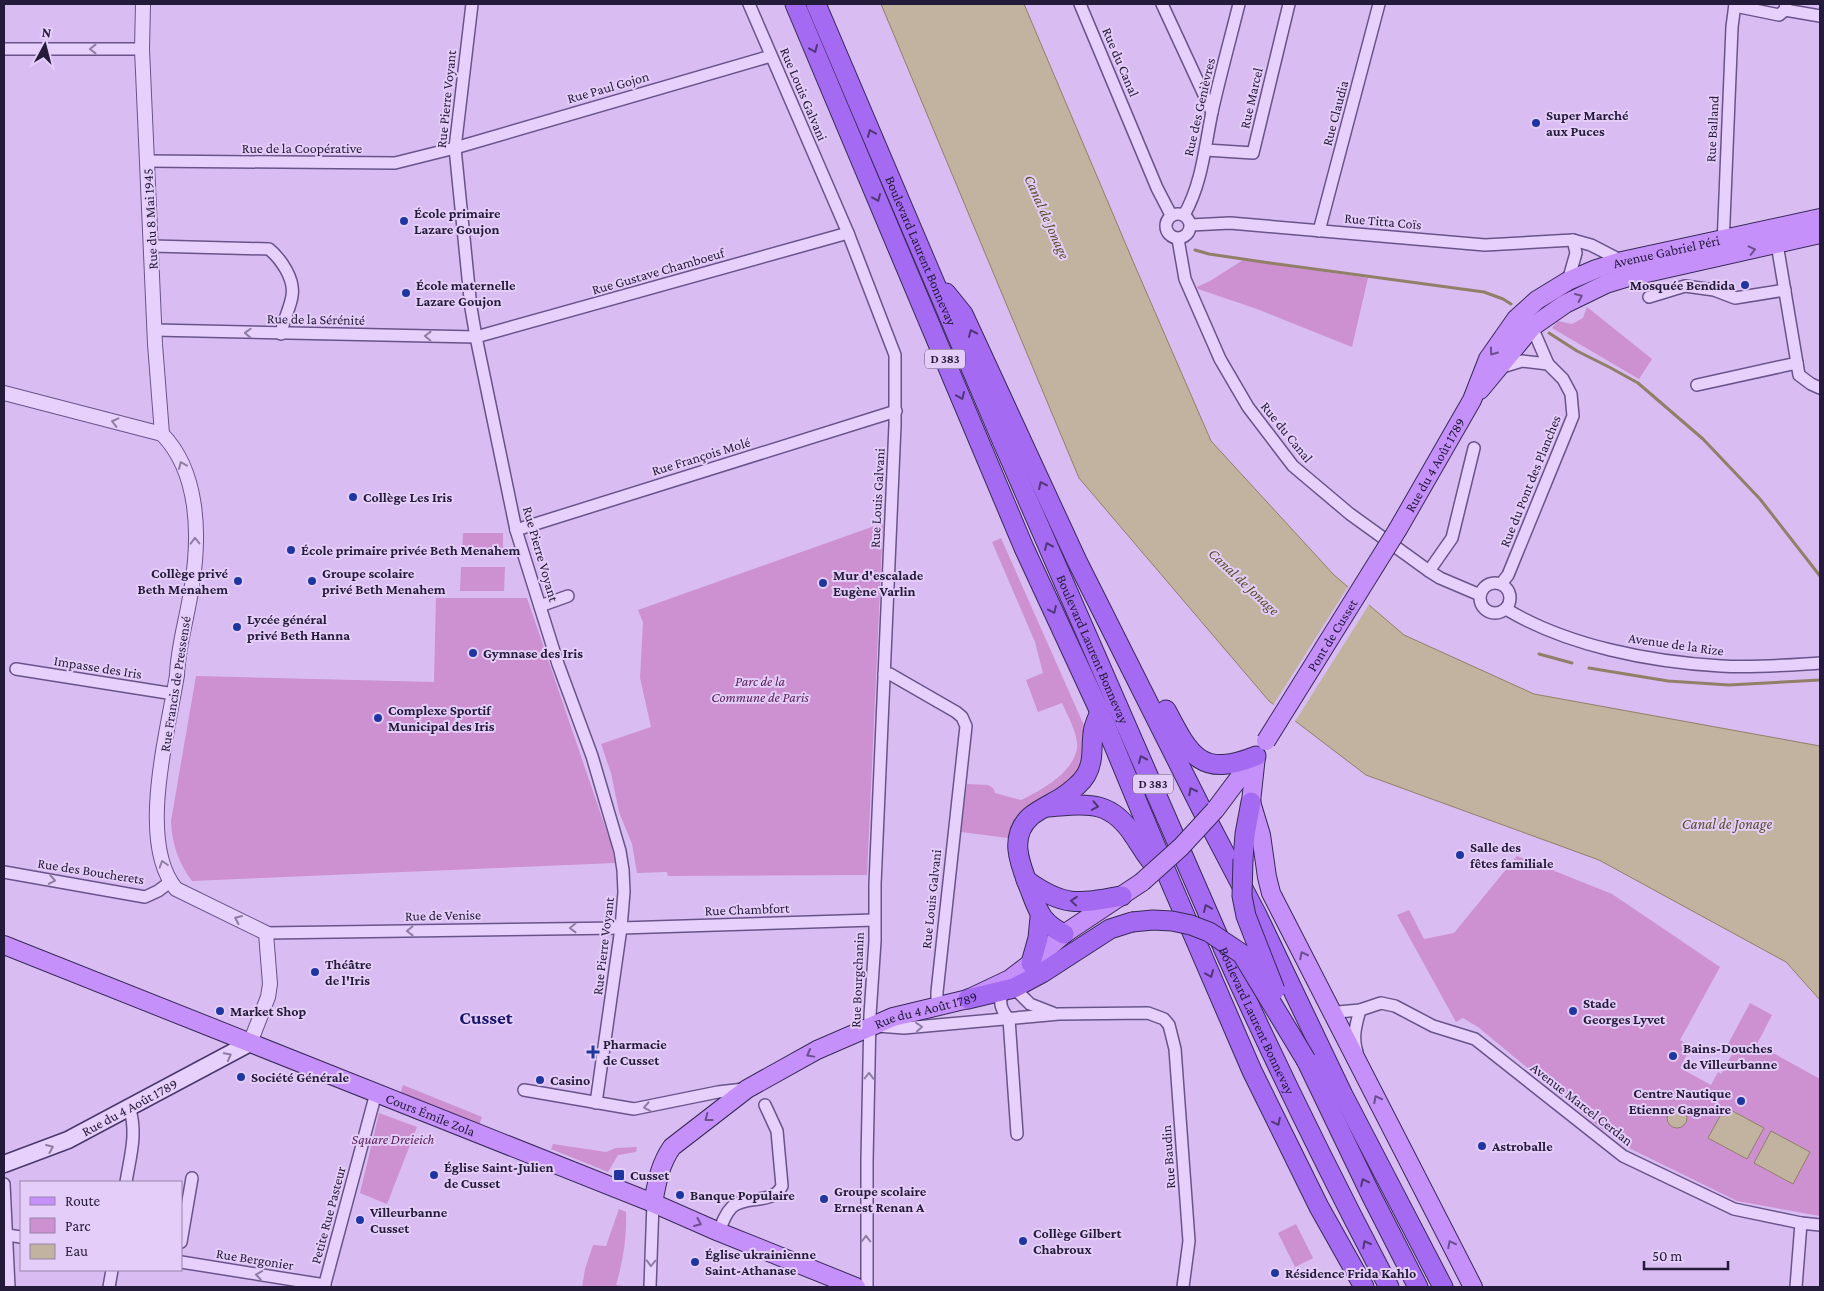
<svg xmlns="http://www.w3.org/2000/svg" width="1824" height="1291" viewBox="0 0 1824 1291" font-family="'Crimson Pro',serif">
	<rect width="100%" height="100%" fill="#d9bcf2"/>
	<g fill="#cd90d1">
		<path d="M1243,260L1368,278L1352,347L1257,309L1198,289L1197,287L1210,281Z"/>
		<path d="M1587,307L1652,359L1639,379L1552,328L1558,321L1572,324L1583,318Z"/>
		<path d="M883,523L867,875L668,876L667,872L637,873L632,844L619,812L611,773L601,744L651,727L640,678L643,622L638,610Z"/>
		<path d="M463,533H503V556L462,555Z"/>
		<path d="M1001,538L1086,730C1084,743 1085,760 1077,771C1059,800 1015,795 1008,838L961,832L967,784L988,785L993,788L995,793L1021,800C1042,790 1073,773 1077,748C1079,736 1067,714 1062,703L1038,712L1026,680L1043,673L1035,642L992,542Z"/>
		<path d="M461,567H505L504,591H460Z"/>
		<path d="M436,598H527L611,844L615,863L192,881C178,862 172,844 171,821L196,676L434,682Z"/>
		<path d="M1517,856L1612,894L1720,967L1680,1040L1691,1047L1680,1068L1711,1085L1718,1072L1721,1074L1735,1049L1728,1044L1750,1003L1772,1015L1757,1044L1820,1079V1216L1737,1201L1631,1149L1599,1127L1478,1027L1463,1018L1456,1022L1397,915L1409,910L1424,939L1454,933Z"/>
		<path d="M403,1085L482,1117L479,1125L400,1094Z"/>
		<path d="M379,1113L417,1127L387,1204L360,1193Z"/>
		<path d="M553,1144L606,1152L616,1148L637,1147L636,1152L618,1155L608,1172L551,1149Z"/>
		<path d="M619,1209L626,1212C627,1237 623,1261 616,1285L630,1287H582L585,1269L593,1245L606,1246Z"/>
		<path d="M1296,1224L1313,1258L1295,1267L1278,1233Z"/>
	</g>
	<g fill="#c2b3a1" stroke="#917f67">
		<path d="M881,4H1024L1135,266L1211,441L1334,575L1404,635L1534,694L1820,746V1000L1786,962L1599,860L1366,775L1269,701L1079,478Z"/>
		<path d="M1725,1107L1764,1128L1747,1159L1708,1138Z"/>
		<circle cx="1677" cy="1118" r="10"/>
		<path d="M1771,1131L1810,1152L1793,1184L1754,1163Z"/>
	</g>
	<path fill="#d9bcf2" d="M1349,585L1370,603L1294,723L1272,707Z"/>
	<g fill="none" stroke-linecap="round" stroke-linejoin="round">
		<g stroke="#917f67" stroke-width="3">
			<path d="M1195,250L1209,254L1270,263L1484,292L1503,299L1511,304"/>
			<path d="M1549,333L1577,351L1609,367L1638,383L1703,439L1760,499L1820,576"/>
			<path d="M1539,654L1572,663"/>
			<path d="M1589,668L1668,681L1729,685L1820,680"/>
		</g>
		<defs>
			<g id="minor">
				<path d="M472,4L455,148L471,308L476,337L516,530L558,664L592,756L620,851L623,870L624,892L621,928L596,1103"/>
				<path d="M749,4L848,233L895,355V425L875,884V941L870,1015L867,1161V1287"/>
				<path d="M1080,4L1157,188L1171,215"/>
				<path d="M1162,4L1212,112"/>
				<path d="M1786,4L1785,10L1820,16"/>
				<path d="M1735,6L1779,15L1785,10"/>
				<path d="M4,49H142"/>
				<path d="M1206,150L1253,153L1289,4"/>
				<path d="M147,161L395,163L455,148L771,56"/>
				<circle cx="1178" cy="226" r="12"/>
				<path d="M1184,215C1202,184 1205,146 1212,112C1220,76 1230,40 1239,4"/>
				<path d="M1191,225L1230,223L1485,245L1573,240L1591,245L1622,261"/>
				<path d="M1319,231L1379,4"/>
				<path d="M1178,239L1185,279L1220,359L1248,407L1293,466L1350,514L1429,571L1440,578L1480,595"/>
				<path d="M1777,244L1799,375L1811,384L1820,388"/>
				<path d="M1723,245L1732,27L1735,4"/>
				<path d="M152,246L269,249C281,259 295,279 292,296C290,309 283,320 281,334"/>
				<path d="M1568,281L1576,253L1573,240"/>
				<path d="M1649,297L1685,286L1714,290L1735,298L1785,290"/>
				<path d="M155,330L476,337L848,233"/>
				<path d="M1499,368L1522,361L1548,364"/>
				<path d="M1697,385L1797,363"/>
				<path d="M516,530L896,411"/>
				<path d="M1429,571L1452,538L1474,448"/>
				<circle cx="1495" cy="598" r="15"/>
				<path d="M1501,584L1508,575L1573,416L1571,394L1563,379L1548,364L1532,327"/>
				<path d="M540,606L568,596"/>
				<path d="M1506,609C1567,646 1651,662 1721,666C1754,668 1788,665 1820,663"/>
				<path d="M16,669L174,694"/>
				<path d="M884,674H890L956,712L962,717L966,726L937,992V1005"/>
				<path d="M4,872L145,897L158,891L170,882"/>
				<path d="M266,933L621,928L874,920"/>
				<path d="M1014,988L1030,1004L1053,1013"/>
				<path d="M1002,992C999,1003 1001,1010 1009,1019L1017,1134"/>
				<path d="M1333,1015L1338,1012L1360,1010L1381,1003L1395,1006L1433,1026L1475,1039L1623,1156L1734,1209L1801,1223L1820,1225"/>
				<path d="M877,1026L904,1028L1059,1014L1148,1013L1164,1019L1169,1025L1175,1049L1189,1241L1183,1287"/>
				<path d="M1357,1052C1352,1038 1356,1024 1360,1010"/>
				<path d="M524,1090L634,1109L718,1092L744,1089"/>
				<path d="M126,1182C130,1157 138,1132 129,1107"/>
				<path d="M4,1184L9,1287"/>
				<path d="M719,1232C722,1223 725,1214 732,1207C746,1195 773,1205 782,1186L777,1131L765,1105"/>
				<path d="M7,1235L21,1237"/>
				<path d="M181,1242L192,1178"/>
				<path d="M181,1262L325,1285"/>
				<path d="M109,1287L112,1270"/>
				<path d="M324,1287L376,1093"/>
				<path d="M650,1287L653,1203"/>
				<path d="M1796,1287L1801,1223"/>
			</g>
			<g id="tertiary">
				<path d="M143,4L142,49L155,344L162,434"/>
				<path d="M4,393L162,434C199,472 200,535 192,585C188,615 178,645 177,675C168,731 137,843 176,889L266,933L270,984L268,997L250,1043"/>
			</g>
			<g id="secondary">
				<path id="s1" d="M4,1164L68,1140L250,1043"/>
			</g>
			<g id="primary">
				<path d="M1480,390L1532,327L1565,304L1606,284L1629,277L1820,234"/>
				<path id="s2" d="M1398,529L1472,400L1488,359L1516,319L1537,300L1568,281L1596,269L1622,261L1820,218"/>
				<path d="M1256,756L1251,802L1261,835L1267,877L1271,893L1473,1287"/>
				<path d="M1215,810L1254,758"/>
				<path id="s3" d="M4,945L653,1203L719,1232L856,1287"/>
				<path id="s4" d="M653,1203C657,1182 660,1164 672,1147L747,1089L817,1050L893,1017L968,999L1010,979L1031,963L1064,934L1142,882"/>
			</g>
			<g id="trunk">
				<path d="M795,4L1024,548L1100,712L1170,881L1252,1071L1319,1207L1364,1287"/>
				<path id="s5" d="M816,4L1000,436L1225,952C1276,1065 1331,1177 1389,1287"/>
				<path d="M946,293L963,314L1077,561L1201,808L1257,915L1343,1095L1443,1287"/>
				<path d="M1166,710C1190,756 1201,778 1256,756"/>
				<path d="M1048,807C1087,804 1110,799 1134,836C1141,846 1147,858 1157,868"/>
				<path d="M1243,859L1245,834L1251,802"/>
				<path d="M1026,880C1063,907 1078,904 1122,896"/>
				<path d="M1064,934C1040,922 1038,910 1029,887C1020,864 1008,836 1031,816C1040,809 1051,804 1061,798C1070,792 1080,785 1086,775C1094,761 1091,749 1093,734C1093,727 1097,719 1100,712"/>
				<path d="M1031,963L1038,938L1040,917"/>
				<path d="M968,999L1014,988L1042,973L1110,929L1132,922"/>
				<path d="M1306,1060L1371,1195L1418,1287"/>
			</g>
		</defs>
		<use href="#minor" stroke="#68548b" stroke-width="14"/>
		<use href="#tertiary" stroke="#68548b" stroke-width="16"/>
		<use href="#secondary" stroke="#49386d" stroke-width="19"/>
		<use href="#primary" stroke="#372958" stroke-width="20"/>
		<use href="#trunk" stroke="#372958" stroke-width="21"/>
		<use href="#minor" stroke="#e7d0fc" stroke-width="11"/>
		<use href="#tertiary" stroke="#e7d0fc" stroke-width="14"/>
		<use href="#secondary" stroke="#e7d0fc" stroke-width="16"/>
		<use href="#primary" stroke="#c690fa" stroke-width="18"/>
		<use href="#trunk" stroke="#a56af2" stroke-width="19"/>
		<defs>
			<g id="primary-bridge">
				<path id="s6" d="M1266,741L1398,529"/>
				<path d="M1142,882L1181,847L1215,810"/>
			</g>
			<g id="trunk-bridge">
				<path d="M1243,859L1242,896L1246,916L1275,990"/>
				<path d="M1132,922L1153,920L1172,921L1191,925L1209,932L1242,954L1306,1060"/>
			</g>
		</defs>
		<use href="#primary-bridge" stroke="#372958" stroke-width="20" stroke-linecap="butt"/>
		<use href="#trunk-bridge" stroke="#372958" stroke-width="21" stroke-linecap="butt"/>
		<use href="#primary-bridge" stroke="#c690fa" stroke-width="18"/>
		<use href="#trunk-bridge" stroke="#a56af2" stroke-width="19"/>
	</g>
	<defs><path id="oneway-chevron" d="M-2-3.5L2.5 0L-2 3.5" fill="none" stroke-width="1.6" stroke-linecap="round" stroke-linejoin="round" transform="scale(1.25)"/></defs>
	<g stroke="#8f7ea4">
		<use href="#oneway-chevron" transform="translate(93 49) rotate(-180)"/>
		<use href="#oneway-chevron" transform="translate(248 333) rotate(-178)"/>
		<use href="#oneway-chevron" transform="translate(428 336) rotate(-179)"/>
		<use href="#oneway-chevron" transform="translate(115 422) rotate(-166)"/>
		<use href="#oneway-chevron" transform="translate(182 465) rotate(-113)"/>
		<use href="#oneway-chevron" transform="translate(195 541) rotate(-91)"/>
		<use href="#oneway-chevron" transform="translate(163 864) rotate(-108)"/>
		<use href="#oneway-chevron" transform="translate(52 880) rotate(10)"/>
		<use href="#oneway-chevron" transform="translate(238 919) rotate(-155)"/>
		<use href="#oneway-chevron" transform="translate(573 928) rotate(179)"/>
		<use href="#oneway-chevron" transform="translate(410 931) rotate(179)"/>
		<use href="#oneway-chevron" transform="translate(919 1027) rotate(-5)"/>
		<use href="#oneway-chevron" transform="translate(228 1056) rotate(-28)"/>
		<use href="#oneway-chevron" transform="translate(869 1076) rotate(-89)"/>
		<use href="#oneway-chevron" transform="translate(647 1107) rotate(169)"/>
		<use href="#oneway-chevron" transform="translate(50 1148) rotate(-23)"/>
		<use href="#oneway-chevron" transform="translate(866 1239) rotate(-90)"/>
		<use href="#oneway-chevron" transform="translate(651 1263) rotate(92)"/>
		<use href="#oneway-chevron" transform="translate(259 1275) rotate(-171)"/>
	</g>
	<g stroke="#51367a">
		<use href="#oneway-chevron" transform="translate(814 49) rotate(67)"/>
		<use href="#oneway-chevron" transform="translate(871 133) rotate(-113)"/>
		<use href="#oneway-chevron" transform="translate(877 198) rotate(67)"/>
		<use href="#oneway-chevron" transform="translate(972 333) rotate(-114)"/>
		<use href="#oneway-chevron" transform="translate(961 396) rotate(67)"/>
		<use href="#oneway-chevron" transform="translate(1042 485) rotate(-115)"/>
		<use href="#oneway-chevron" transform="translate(1048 546) rotate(-114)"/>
		<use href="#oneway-chevron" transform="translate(1053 610) rotate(65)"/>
		<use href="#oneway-chevron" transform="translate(1142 759) rotate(-114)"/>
		<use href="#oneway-chevron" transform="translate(1192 791) rotate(-117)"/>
		<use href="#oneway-chevron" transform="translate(1095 806) rotate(11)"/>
		<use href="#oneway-chevron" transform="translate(1074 901) rotate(-176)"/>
		<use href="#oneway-chevron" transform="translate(1207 908) rotate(-113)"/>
		<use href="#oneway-chevron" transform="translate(1210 974) rotate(67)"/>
		<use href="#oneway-chevron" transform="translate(1277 1122) rotate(64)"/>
		<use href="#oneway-chevron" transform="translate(1364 1182) rotate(-116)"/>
		<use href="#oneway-chevron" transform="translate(1366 1244) rotate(-118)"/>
	</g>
	<g stroke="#6d4f90">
		<use href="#oneway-chevron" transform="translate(1752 250) rotate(-13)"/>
		<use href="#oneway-chevron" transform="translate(1579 297) rotate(-25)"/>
		<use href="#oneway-chevron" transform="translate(1493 352) rotate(126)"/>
		<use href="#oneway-chevron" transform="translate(1303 955) rotate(-117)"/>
		<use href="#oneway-chevron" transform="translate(810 1054) rotate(151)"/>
		<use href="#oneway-chevron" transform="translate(1377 1099) rotate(-117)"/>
		<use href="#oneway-chevron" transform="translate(708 1118) rotate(143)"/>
		<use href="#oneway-chevron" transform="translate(698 1223) rotate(23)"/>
		<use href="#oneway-chevron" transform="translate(1451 1244) rotate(-117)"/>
	</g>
	<g fill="#1f36a0" stroke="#e4cdf9" stroke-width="2">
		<circle cx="1536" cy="123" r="5"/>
		<circle cx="404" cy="221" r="5"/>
		<circle cx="1745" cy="285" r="5"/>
		<circle cx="406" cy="293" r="5"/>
		<circle cx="353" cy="497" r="5"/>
		<circle cx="291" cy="550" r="5"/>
		<circle cx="238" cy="581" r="5"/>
		<circle cx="312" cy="581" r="5"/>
		<circle cx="823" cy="583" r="5"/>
		<circle cx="237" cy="627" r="5"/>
		<circle cx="473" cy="653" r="5"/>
		<circle cx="378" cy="718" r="5"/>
		<circle cx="1460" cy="855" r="5"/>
		<circle cx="315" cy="972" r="5"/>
		<circle cx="220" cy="1011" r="5"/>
		<circle cx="1573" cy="1011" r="5"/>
		<path d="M590.5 1044.5h5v5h5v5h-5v5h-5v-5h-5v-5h5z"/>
		<circle cx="1673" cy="1056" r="5"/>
		<circle cx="241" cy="1077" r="5"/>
		<circle cx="540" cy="1080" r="5"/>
		<circle cx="1741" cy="1101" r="5"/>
		<circle cx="1482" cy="1146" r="5"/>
		<circle cx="434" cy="1175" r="5"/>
		<rect x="613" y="1169" width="12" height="12" rx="2.5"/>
		<circle cx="680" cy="1195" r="5"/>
		<circle cx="824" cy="1199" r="5"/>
		<circle cx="360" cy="1220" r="5"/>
		<circle cx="1023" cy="1241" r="5"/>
		<circle cx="695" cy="1262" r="5"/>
		<circle cx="1275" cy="1273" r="5"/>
	</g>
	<g text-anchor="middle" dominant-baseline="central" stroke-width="4" stroke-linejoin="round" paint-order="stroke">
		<g fill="#e4cdf9" stroke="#5e5073" stroke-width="1">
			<rect x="925" y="349.5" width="40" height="19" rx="4"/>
			<rect x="1133" y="774.5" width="40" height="19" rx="4"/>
		</g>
		<g font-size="12" font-weight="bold" fill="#241a39">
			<text x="945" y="359">D 383</text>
			<text x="1153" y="784">D 383</text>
		</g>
		<g font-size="14" fill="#241a39" stroke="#e4cdf9">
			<text transform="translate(1121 62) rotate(67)">Rue du Canal</text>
			<text transform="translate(608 87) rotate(-16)">Rue Paul Gojon</text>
			<text transform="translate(804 94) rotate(67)">Rue Louis Galvani</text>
			<text transform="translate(1251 98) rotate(-77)">Rue Marcel</text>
			<text transform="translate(446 99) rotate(-84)">Rue Pierre Voyant</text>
			<text transform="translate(1199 107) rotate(-77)">Rue des Genièvres</text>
			<text transform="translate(1335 113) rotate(-75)">Rue Claudia</text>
			<text transform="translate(1712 129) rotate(-87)">Rue Balland</text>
			<text x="302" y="148">Rue de la Coopérative</text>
			<text transform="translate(150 219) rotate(-93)">Rue du 8 Mai 1945</text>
			<text transform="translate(1383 221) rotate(5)">Rue Titta Coïs</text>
			<text stroke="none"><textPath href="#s5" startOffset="268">Boulevard Laurent Bonnevay</textPath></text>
			<text stroke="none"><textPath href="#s2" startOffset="409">Avenue Gabriel Péri</textPath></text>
			<text transform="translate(658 271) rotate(-16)">Rue Gustave Chamboeuf</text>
			<text transform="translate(316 319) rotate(1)">Rue de la Sérénité</text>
			<text transform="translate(1287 432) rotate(51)">Rue du Canal</text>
			<text transform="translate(701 456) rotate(-17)">Rue François Molé</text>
			<text stroke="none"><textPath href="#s2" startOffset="74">Rue du 4 Août 1789</textPath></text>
			<text transform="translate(1530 481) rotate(-68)">Rue du Pont des Planches</text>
			<text transform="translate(877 498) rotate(-87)">Rue Louis Galvani</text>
			<text transform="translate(541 554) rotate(74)">Rue Pierre Voyant</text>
			<text stroke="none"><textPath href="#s6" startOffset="125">Pont de Cusset</textPath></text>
			<text transform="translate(1676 644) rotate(8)">Avenue de la Rize</text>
			<text stroke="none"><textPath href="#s5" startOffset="702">Boulevard Laurent Bonnevay</textPath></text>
			<text transform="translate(98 667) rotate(9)">Impasse des Iris</text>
			<text transform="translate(175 684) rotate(-81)">Rue Francis de Pressensé</text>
			<text transform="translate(91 871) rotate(9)">Rue des Boucherets</text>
			<text transform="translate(931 899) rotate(-84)">Rue Louis Galvani</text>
			<text transform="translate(747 909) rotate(-2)">Rue Chambfort</text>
			<text transform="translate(443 915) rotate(-1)">Rue de Venise</text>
			<text transform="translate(603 946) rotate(-83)">Rue Pierre Voyant</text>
			<text transform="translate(857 980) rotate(-88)">Rue Bourgchanin</text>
			<text stroke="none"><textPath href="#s4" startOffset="351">Rue du 4 Août 1789</textPath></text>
			<text stroke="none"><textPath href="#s5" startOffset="1108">Boulevard Laurent Bonnevay</textPath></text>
			<text transform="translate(1582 1104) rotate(38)">Avenue Marcel Cerdan</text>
			<text stroke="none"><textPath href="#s1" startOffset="138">Rue du 4 Août 1789</textPath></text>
			<text stroke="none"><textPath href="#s3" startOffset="459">Cours Émile Zola</textPath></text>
			<text transform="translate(1168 1157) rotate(-94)">Rue Baudin</text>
			<text transform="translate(328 1215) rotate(-75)">Petite Rue Pasteur</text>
			<text transform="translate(255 1259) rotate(9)">Rue Bergonier</text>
		</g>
		<g font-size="14" font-weight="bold" fill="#241a39" stroke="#e4cdf9" text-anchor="start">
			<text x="1546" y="115">Super Marché<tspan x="1546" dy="16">aux Puces</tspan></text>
			<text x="414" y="213">École primaire<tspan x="414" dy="16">Lazare Goujon</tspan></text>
			<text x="416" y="285">École maternelle<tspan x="416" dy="16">Lazare Goujon</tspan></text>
			<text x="1735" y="285" text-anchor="end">Mosquée Bendida</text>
			<text x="363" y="497">Collège Les Iris</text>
			<text x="301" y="550">École primaire privée Beth Menahem</text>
			<text x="228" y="573" text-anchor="end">Collège privé<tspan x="228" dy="16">Beth Menahem</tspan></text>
			<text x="322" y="573">Groupe scolaire<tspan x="322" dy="16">privé Beth Menahem</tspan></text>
			<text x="833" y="575">Mur d'escalade<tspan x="833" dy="16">Eugène Varlin</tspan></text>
			<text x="247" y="619">Lycée général<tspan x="247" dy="16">privé Beth Hanna</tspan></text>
			<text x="483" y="653">Gymnase des Iris</text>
			<text x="388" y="710">Complexe Sportif<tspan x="388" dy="16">Municipal des Iris</tspan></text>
			<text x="1470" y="847">Salle des<tspan x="1470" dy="16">fêtes familiale</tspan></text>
			<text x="325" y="964">Théâtre<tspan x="325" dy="16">de l'Iris</tspan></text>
			<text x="1583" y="1003">Stade<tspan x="1583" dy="16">Georges Lyvet</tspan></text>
			<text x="230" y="1011">Market Shop</text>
			<text x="603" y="1044">Pharmacie<tspan x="603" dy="16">de Cusset</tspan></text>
			<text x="1683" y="1048">Bains-Douches<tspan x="1683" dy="16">de Villeurbanne</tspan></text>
			<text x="251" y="1077">Société Générale</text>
			<text x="550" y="1080">Casino</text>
			<text x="1731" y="1093" text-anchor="end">Centre Nautique<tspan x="1731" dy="16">Etienne Gagnaire</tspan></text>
			<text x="1492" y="1146">Astroballe</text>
			<text x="444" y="1167">Église Saint-Julien<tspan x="444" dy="16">de Cusset</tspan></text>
			<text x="630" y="1175">Cusset</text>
			<text x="834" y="1191">Groupe scolaire<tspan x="834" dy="16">Ernest Renan A</tspan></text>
			<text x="690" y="1195">Banque Populaire</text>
			<text x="370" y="1212">Villeurbanne<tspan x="370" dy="16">Cusset</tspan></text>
			<text x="1033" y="1233">Collège Gilbert<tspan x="1033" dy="16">Chabroux</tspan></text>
			<text x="705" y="1254">Église ukrainienne<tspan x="705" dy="16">Saint-Athanase</tspan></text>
			<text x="1285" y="1273">Résidence Frida Kahlo</text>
		</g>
		<g font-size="14" font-style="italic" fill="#571f53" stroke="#e4cdf9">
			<text x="760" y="681">Parc de la<tspan x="760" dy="16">Commune de Paris</tspan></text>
			<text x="393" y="1139">Square Dreieich</text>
		</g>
		<g font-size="15" font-style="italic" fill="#5a4e28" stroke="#e4cdf9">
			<text transform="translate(1047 217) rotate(66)">Canal de Jonage</text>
			<text transform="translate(1244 582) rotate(43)">Canal de Jonage</text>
			<text x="1727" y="824">Canal de Jonage</text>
		</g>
		<g font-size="19" font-weight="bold" fill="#191669" stroke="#e4cdf9">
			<text x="486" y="1017">Cusset</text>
		</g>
	</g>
	<rect width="1824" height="1291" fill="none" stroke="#241a39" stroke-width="10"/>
	<rect x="20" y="1181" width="162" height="90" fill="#e4cdf9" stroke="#9785ac"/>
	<rect x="30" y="1197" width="25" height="8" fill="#c690fa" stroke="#9785ac"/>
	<text x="65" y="1206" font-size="15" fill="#241a39">Route</text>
	<rect x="30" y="1218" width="25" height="15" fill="#cd90d1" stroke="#9785ac"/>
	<text x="65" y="1231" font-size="15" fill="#241a39">Parc</text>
	<rect x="30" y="1244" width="25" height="15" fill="#c2b3a1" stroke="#9785ac"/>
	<text x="65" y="1256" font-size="15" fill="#241a39">Eau</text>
	<g transform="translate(45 45) rotate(7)" stroke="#e4cdf9" stroke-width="4" paint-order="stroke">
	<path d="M0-4L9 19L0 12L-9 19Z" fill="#241a39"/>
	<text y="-8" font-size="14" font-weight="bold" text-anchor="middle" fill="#241a39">N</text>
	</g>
	<path d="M1644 1261v8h84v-8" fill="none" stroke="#241a39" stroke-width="2.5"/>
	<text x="1652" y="1261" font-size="15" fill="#241a39" stroke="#e4cdf9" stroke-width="4" paint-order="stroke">50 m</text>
</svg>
